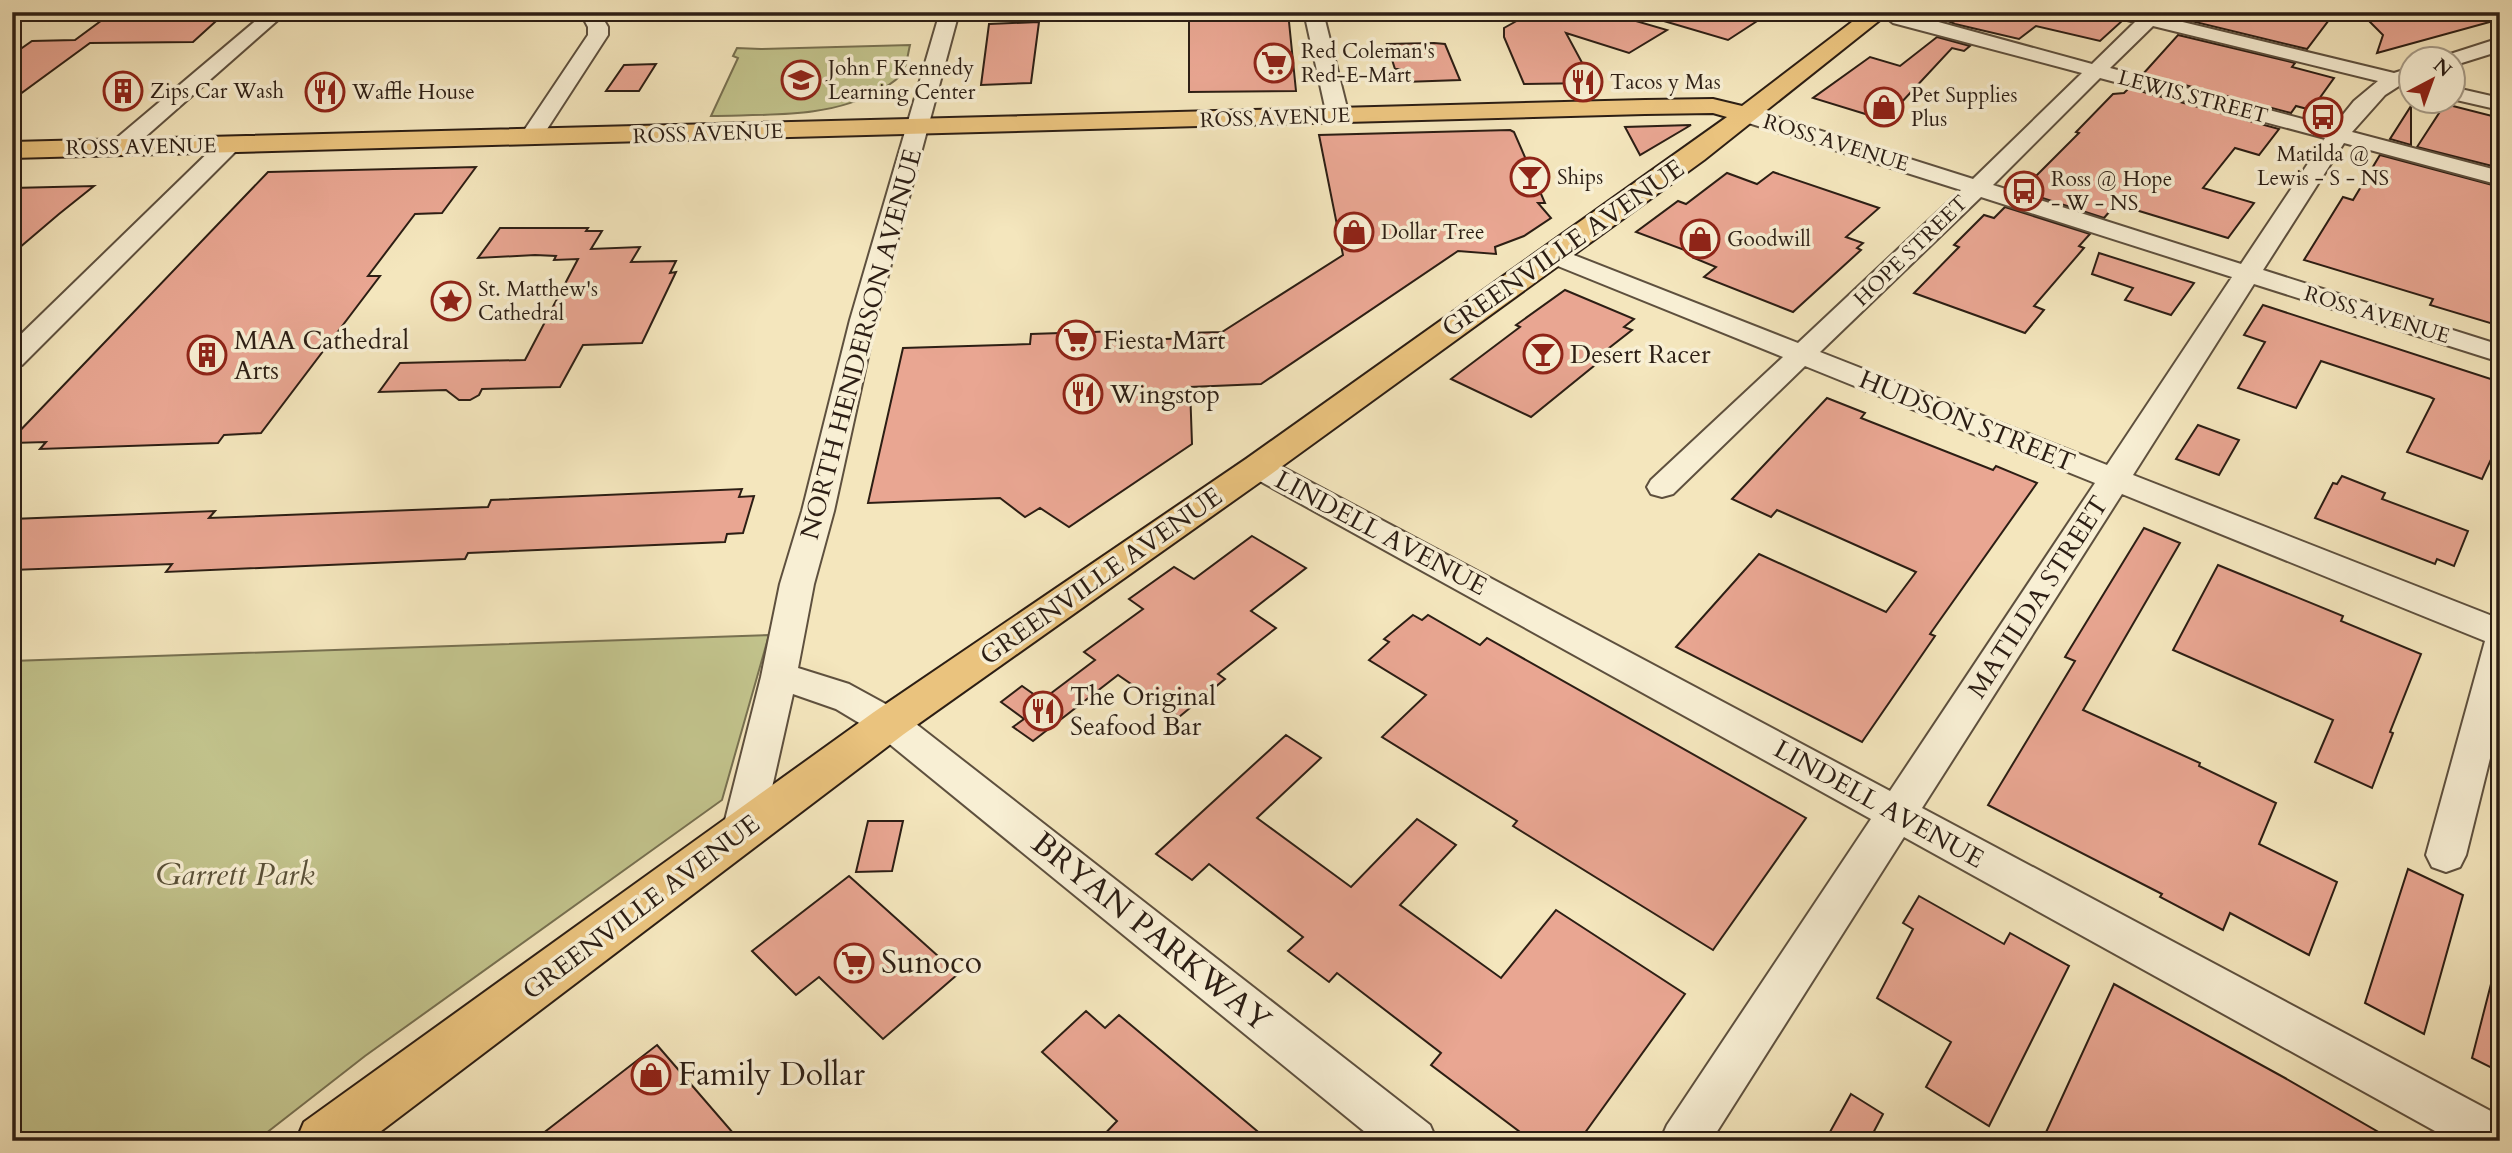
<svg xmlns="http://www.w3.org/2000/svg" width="2512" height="1153" viewBox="0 0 2512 1153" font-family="Cardo,serif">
	<rect width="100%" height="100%" fill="#f4e6bd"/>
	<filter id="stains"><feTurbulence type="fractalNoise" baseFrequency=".00286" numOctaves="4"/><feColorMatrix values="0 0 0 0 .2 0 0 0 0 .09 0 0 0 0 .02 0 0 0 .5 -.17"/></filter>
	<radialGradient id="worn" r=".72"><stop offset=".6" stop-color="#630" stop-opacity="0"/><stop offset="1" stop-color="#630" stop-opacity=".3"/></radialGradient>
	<g fill="#c2c38c" stroke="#777050" stroke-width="2">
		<path d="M910,45C908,53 907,64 903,72C899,79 889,85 882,89C830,119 770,114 711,116L738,58L733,56L737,48L761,49Z"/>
		<path d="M769,635L722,800L365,1056L256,1141H12V661Z"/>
	</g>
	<g fill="#e9a692" stroke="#2c1e14" stroke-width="2">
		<path d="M113,12H226L193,42L90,43L12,100V55L32,41L75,40Z"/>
		<path d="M1189,12H1288L1296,91L1189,92Z"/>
		<path d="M1517,12H1605L1667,30L1629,53L1566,33L1593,83L1524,84L1504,37V28L1520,19L1517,18Z"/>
		<path d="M1658,12H1771L1728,40L1657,19Z"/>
		<path d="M1949,12H2093L2122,21L2100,41L2036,26L2019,39L1955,24L1948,21Z"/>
		<path d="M2200,12H2335L2307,49L2191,21Z"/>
		<path d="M2397,12H2496L2497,20L2377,53L2383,35L2368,20Z"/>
		<path d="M1039,22L1031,83L981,85L989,24Z"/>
		<path d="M2178,35L2295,63L2292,67L2334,78L2311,110L2296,106L2291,113L2143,74Z"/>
		<path d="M1937,37L1970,46L1964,51L1952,48L1885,120L1813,98L1870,57L1900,66Z"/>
		<path d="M1434,43L1445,44L1460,80L1404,82L1400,69H1395L1387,44Z"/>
		<path d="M656,64L639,91H606L624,65Z"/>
		<path d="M2129,88L2279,129L2259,155L2235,148L2203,188L2254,203L2228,238L2116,204L2104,218L2021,191L2079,133L2076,132L2113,94L2124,93Z"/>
		<path d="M2445,104L2500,118V168L2417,147Z"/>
		<path d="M2411,106V145L2390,139Z"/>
		<path d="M1691,125L1640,155L1625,127Z"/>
		<path d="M1510,130L1514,132L1545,203H1538L1551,218L1524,236L1495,247L1496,254L1458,251L1261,384L1190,387L1192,444L1069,527L1040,508L1025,517L1000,498L868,503L903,348L1030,344L1031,334L1121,331V341L1188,338L1187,333L1222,332L1343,255L1319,135Z"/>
		<path d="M2380,155L2500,187V326L2430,305L2433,299L2304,260L2343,197L2353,200Z"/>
		<path d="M476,167L442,213L415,214L368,276H380L261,433L224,435L218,443L40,449L46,442L12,443V439L268,172Z"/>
		<path d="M1773,172L1879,208L1846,237L1863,243L1857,248L1861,250L1793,312L1704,277L1716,267L1694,258L1698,255L1636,232L1678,201L1686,204L1727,173L1757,184Z"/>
		<path d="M94,186L59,214L12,254V188Z"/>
		<path d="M2005,207L2090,234L2079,246L2084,248L2034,306L2044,310L2025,333L1914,293L1959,247L1954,245L1984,215L1994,218Z"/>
		<path d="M500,228H588L586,231H602L591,249L640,247L631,262L676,261L670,273L676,272L642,343L583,345L560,387L482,389L479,395L470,400H459L446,390L379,392L400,363L525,360L578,259L554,260L556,256L535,255L478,258Z"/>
		<path d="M2099,253L2194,283L2171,315L2125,300L2133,288L2092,274Z"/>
		<path d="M1565,290L1634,319L1624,327L1632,330L1595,359L1600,361L1531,417L1451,379L1520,327L1516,325Z"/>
		<path d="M2263,305L2500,382V440L2482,479L2407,452L2434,399L2430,397L2321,361L2296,408L2238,388L2265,342L2244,335Z"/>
		<path d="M1827,398L1865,413L1861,418L1993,470L1996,466L2037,483L1930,634L1935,636L1862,742L1676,647L1759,554L1886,612L1916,572L1777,510L1771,517L1732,499Z"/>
		<path d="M2198,425L2239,440L2219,475L2176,459Z"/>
		<path d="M2342,476L2385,493L2382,499L2468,531L2454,566L2437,559L2435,564L2315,518L2333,483L2337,484Z"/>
		<path d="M742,489L739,497L754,496L743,533L727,534L725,542L468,553L465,559L166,572L172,564L12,570V519L215,511L209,518L488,507L491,500Z"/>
		<path d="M2144,528L2180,543L2083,710L2200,763L2199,766L2276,803L2259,844L2337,882L2309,955L2230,913L2223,930L2160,897L2162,894L1988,805L2075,661L2065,657Z"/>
		<path d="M1252,536L1306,568L1251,611L1276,628L1218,674L1225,679L1179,717L1118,675L1033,741L1013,727L1024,719L1001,702L1022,686L1042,700L1095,660L1084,652L1143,609L1129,599L1174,567L1194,579Z"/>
		<path d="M2218,565L2343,616L2341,621L2421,654L2390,732L2393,733L2372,788L2315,762L2333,720L2173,650Z"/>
		<path d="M1413,615L1422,620L1428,615L1480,645L1487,638L1806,818L1713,950L1513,826L1517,821L1382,737L1426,695L1369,660L1389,642L1384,639Z"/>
		<path d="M1286,735L1321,758L1257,818L1351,887L1417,819L1456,845L1400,905L1501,978L1556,910L1685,994L1579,1141H1532L1431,1065L1441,1053L1337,973L1329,982L1288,951L1303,937L1209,864L1192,880L1156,854Z"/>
		<path d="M868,821H903L892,871L856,872Z"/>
		<path d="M2408,869L2463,895L2424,1034L2365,1003Z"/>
		<path d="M849,876L958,974L883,1039L819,977L796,995L752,951Z"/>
		<path d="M1919,896L2004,944L2010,933L2069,966L1989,1126L1926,1087L1951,1042L1877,998L1913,929L1903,923Z"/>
		<path d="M2114,984L2285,1078L2394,1141H2042Z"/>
		<path d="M2491,984L2500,986V1072L2472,1058Z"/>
		<path d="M1086,1011L1105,1028L1119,1015L1269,1141H1098L1117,1121L1042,1052Z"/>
		<path d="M657,1045L740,1141H533Z"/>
		<path d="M1851,1094L1883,1114L1869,1141H1825Z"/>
	</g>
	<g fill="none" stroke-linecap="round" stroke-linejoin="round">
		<defs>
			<g id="minor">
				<path d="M266,12H287L128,152H112L109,147L112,142Z"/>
				<path d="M580,12H599L608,27V35L538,143H522L519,138L588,35V27Z"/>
				<path d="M940,12H959L876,320L834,511L814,584L798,668L849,684L902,713L1430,1125L1437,1141H1376L876,733L836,709L793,694L762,832L756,843L742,848L728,843L722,832L761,677L780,584L802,511L850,320Z"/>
				<path d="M1304,12H1323L1349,116L1346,121H1330L1327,116Z"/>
				<path d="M1879,12H1902L2092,64L2135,22L2112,16L2110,12H2165L2162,17L2394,73L2410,68V87L2399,86L2385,95L2352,132L2500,171V185L2344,143L2263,270L2500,345V362L2254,284L2133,475L2500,619V718L2466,855L2460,867L2446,872L2432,867L2426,855L2485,641L2122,494L1922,808L2500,1116V1141H2453L1904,837L1711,1141H1660L1667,1125L1871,819L1247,474L1243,467L1247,460L1258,457L1269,460L1890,791L2095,483L1805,366L1673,494L1662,497L1651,494L1647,487L1651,480L1783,357L1543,260L1539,255L1543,250L1552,247L1561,250L1798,343L1961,190L1736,119L1733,114L1736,109H1752L1973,179L2082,73L1893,23ZM2153,26L2378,81L2354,101L2333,127L2110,68ZM2100,78L2325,138L2241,264L1993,185ZM1981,197L2232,277L2107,465L1820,352Z"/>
				<path d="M2500,38V51L2452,66V60H2441L2444,56Z"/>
				<path d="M2452,87L2500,98V110L2452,99Z"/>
				<path d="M229,138L237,140L240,145L237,150L22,365L12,367V343L221,140Z"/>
			</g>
			<path id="major" d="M1865,12H1890L1704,160L1270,475L904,734L368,1141H296L304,1122L874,712L1246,459L1727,117L1713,113L1645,114L12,158V142L1645,100L1713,99L1742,106Z"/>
		</defs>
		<use href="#minor" stroke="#5e503e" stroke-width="4"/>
		<use href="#major" stroke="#2c1e14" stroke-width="4"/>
		<use href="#minor" fill="#f8efd4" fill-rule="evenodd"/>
		<use href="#major" fill="#eac37e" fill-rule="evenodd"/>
	</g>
	<defs>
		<symbol id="supermarket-ring" viewBox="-11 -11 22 22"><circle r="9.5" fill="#f8efd4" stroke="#8f2418" stroke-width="1.5"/><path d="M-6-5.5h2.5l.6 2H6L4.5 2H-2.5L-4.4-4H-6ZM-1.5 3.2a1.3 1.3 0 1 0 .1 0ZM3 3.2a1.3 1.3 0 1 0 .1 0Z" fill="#8f2418"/></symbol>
		<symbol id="school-ring" viewBox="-11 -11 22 22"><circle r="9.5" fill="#f8efd4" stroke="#8f2418" stroke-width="1.5"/><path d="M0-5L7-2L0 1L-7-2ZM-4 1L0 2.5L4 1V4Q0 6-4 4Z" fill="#8f2418"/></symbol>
		<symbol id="restaurant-ring" viewBox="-11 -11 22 22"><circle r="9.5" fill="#f8efd4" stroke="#8f2418" stroke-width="1.5"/><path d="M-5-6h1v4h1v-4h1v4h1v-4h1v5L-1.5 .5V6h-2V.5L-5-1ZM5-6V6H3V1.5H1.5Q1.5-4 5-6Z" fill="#8f2418"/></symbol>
		<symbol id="building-ring" viewBox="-11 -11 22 22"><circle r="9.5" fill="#f8efd4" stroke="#8f2418" stroke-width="1.5"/><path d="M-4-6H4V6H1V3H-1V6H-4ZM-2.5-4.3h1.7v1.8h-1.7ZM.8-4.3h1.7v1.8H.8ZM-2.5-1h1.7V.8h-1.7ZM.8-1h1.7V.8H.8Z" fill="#8f2418"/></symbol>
		<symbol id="shop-ring" viewBox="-11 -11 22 22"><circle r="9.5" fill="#f8efd4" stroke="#8f2418" stroke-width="1.5"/><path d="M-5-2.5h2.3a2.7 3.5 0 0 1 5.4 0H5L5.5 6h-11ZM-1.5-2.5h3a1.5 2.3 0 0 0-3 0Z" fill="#8f2418"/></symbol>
		<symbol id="bus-ring" viewBox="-11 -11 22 22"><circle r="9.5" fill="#f8efd4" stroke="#8f2418" stroke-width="1.5"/><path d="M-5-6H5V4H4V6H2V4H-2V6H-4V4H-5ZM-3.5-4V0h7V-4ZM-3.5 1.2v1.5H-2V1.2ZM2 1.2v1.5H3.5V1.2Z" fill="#8f2418"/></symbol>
		<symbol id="bar-ring" viewBox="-11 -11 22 22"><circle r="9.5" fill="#f8efd4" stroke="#8f2418" stroke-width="1.5"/><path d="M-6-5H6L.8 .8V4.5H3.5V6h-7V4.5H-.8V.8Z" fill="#8f2418"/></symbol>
		<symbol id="sight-ring" viewBox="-11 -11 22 22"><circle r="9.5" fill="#f8efd4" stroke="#8f2418" stroke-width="1.5"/><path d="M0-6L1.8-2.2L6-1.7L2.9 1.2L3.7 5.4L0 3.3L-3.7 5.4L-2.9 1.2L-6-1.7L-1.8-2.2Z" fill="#8f2418"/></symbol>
	</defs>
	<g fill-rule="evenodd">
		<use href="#supermarket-ring" x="1252" y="41" width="44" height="44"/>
		<use href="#school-ring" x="779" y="58" width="44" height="44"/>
		<use href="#restaurant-ring" x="1561" y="60" width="44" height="44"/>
		<use href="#building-ring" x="101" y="69" width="44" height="44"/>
		<use href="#restaurant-ring" x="303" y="70" width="44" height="44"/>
		<use href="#shop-ring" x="1862" y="85" width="44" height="44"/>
		<use href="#bus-ring" x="2301" y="95" width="44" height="44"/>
		<use href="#bar-ring" x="1508" y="155" width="44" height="44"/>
		<use href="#bus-ring" x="2002" y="169" width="44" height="44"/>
		<use href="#shop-ring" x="1332" y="210" width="44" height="44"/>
		<use href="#shop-ring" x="1678" y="217" width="44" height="44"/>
		<use href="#sight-ring" x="429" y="279" width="44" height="44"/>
		<use href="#supermarket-ring" x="1054" y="318" width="44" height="44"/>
		<use href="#bar-ring" x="1521" y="332" width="44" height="44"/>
		<use href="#building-ring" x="185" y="333" width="44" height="44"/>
		<use href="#restaurant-ring" x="1061" y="372" width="44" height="44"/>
		<use href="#restaurant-ring" x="1021" y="689" width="44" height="44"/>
		<use href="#supermarket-ring" x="832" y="941" width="44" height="44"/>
		<use href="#shop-ring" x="629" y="1053" width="44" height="44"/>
	</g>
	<g text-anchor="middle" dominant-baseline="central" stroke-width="7" stroke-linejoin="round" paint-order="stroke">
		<g font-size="21" fill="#2c1e14" stroke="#f8efd4" text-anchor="start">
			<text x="1301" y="51">Red Coleman's<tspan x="1301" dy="24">Red-E-Mart</tspan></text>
			<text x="828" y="68">John F Kennedy<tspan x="828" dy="24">Learning Center</tspan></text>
			<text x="1610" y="82">Tacos y Mas</text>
			<text x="150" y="91">Zips Car Wash</text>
			<text x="352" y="92">Waffle House</text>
			<text x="1911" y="95">Pet Supplies<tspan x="1911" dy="24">Plus</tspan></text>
			<text x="2323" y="154" text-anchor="middle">Matilda @<tspan x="2323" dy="24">Lewis - S - NS</tspan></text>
			<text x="1557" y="177">Ships</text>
			<text x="2051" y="179">Ross @ Hope<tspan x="2051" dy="24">- W - NS</tspan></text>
			<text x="1381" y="232">Dollar Tree</text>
			<text x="1727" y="239">Goodwill</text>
			<text x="478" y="289">St. Matthew's<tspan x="478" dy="24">Cathedral</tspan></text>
		</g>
		<g font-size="21" fill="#2c1e14" stroke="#f8efd4">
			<text transform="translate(2193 97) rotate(15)">LEWIS STREET</text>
			<text transform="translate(1275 118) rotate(-2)">ROSS AVENUE</text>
			<text transform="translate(708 134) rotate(-2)">ROSS AVENUE</text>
			<text transform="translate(1836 143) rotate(17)">ROSS AVENUE</text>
			<text transform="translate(141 147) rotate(-1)">ROSS AVENUE</text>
			<text transform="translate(1911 251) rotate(-44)">HOPE STREET</text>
			<text transform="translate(2377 315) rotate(17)">ROSS AVENUE</text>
		</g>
		<g font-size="26" fill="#2c1e14" stroke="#f8efd4">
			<text transform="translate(1563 248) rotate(-35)">GREENVILLE AVENUE</text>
			<text transform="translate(861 344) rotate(-75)">NORTH HENDERSON AVENUE</text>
			<text transform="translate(1967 421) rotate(22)">HUDSON STREET</text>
			<text transform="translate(1381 533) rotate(28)">LINDELL AVENUE</text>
			<text transform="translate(1101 576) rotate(-35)">GREENVILLE AVENUE</text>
			<text transform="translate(2038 597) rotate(-57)">MATILDA STREET</text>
			<text transform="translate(1879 804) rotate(29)">LINDELL AVENUE</text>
			<text transform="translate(641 907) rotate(-37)">GREENVILLE AVENUE</text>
		</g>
		<g font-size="26" fill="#2c1e14" stroke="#f8efd4" text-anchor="start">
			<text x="234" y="340">MAA Cathedral<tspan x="234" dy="30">Arts</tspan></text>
			<text x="1103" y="340">Fiesta Mart</text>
			<text x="1570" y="354">Desert Racer</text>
			<text x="1110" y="394">Wingstop</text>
			<text x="1070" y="696">The Original<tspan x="1070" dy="30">Seafood Bar</tspan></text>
		</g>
		<g font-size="32" font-style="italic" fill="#595038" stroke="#f8efd4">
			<text x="235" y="875">Garrett Park</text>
		</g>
		<g font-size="32" fill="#2c1e14" stroke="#f8efd4">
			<text transform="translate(1151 932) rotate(39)">BRYAN PARKWAY</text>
		</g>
		<g font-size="32" fill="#2c1e14" stroke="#f8efd4" text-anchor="start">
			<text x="881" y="963">Sunoco</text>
			<text x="678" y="1075">Family Dollar</text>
		</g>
	</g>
	<rect width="2512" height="1153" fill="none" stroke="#f4e6bd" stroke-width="42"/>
	<rect x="14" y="14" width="2484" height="1125" fill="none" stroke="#2c1e14" stroke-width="3.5"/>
	<rect x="21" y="21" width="2470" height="1111" fill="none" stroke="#2c1e14" stroke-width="2"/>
	<g transform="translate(2432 80) rotate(41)"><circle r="33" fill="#f8efd4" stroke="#a69b87" stroke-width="2"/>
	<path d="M0-5L12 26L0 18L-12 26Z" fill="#8f2418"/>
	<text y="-10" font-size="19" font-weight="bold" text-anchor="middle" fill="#2c1e14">N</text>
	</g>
	<rect width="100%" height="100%" filter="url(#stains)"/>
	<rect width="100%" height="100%" fill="url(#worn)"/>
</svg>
